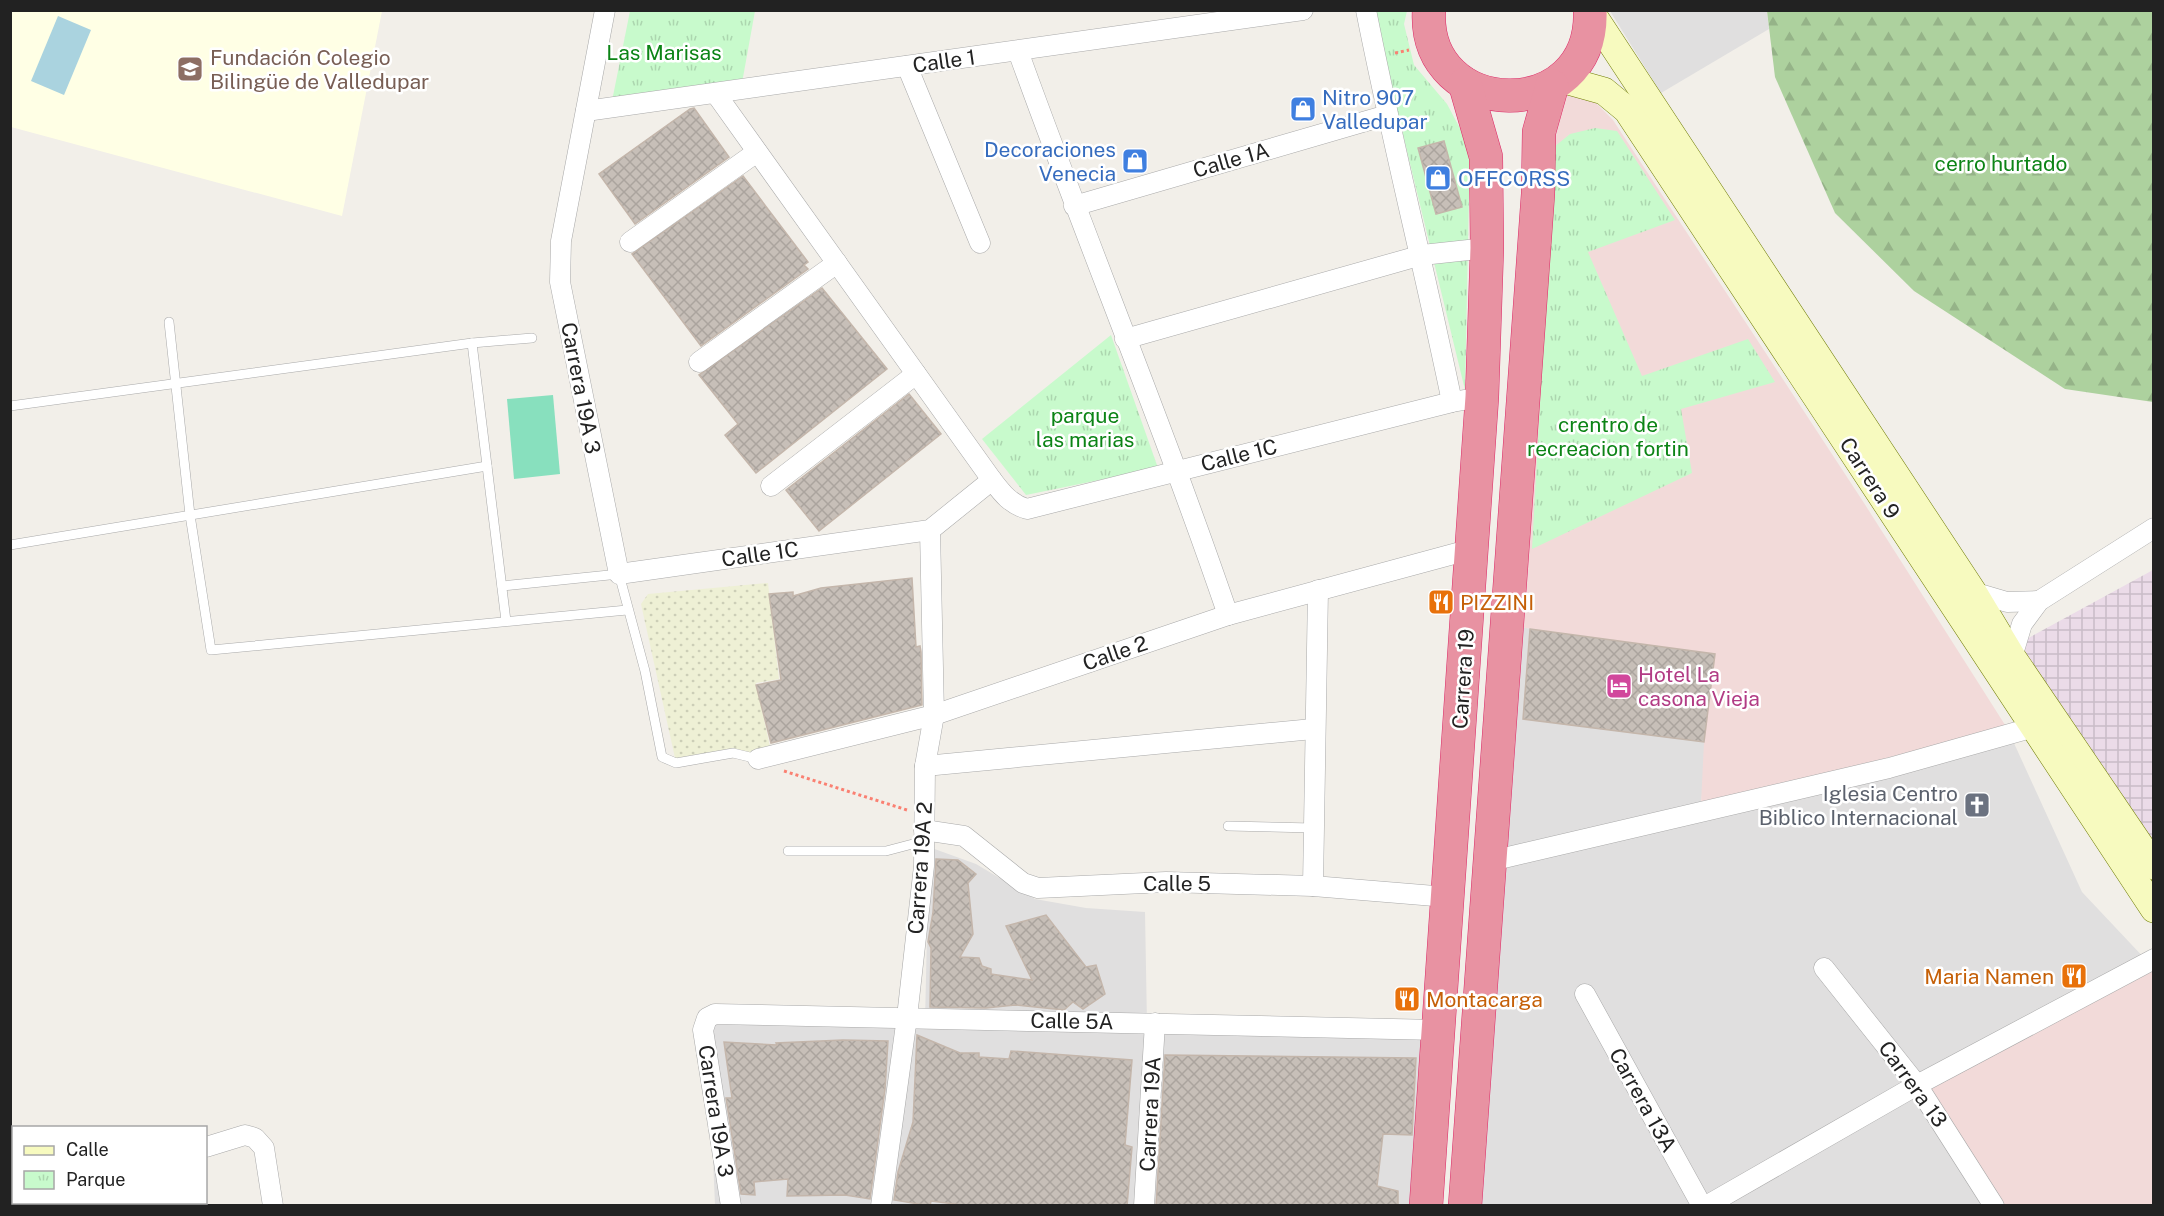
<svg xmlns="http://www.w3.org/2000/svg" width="2164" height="1216" viewBox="0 0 2164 1216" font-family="'Public Sans',sans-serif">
	<defs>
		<pattern id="industrial-grid" width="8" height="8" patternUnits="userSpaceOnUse" patternTransform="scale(1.5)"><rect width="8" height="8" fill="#ebdbe8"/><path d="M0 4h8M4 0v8" fill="none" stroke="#c9bcc7"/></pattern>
		<pattern id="farmland-dots" width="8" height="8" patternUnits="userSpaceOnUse" patternTransform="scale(1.5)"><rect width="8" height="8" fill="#eef0d5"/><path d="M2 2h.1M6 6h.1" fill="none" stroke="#ccceb7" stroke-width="1.8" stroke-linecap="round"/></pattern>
		<pattern id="forest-firs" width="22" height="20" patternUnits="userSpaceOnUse" patternTransform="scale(1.5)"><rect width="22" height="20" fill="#add19e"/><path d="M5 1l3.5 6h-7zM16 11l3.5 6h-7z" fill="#95b388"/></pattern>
		<pattern id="park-tufts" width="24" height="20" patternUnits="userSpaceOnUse" patternTransform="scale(1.5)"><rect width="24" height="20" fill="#c8facc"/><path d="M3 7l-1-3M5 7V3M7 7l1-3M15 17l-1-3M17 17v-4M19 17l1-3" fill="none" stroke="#acd6af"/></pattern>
		<pattern id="building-cross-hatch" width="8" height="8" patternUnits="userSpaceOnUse" patternTransform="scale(1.5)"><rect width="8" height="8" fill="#c7bfb8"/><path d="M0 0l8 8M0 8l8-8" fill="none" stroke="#aba49e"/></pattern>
	</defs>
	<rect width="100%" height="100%" fill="#f2efe9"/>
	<g fill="#e0dfdf">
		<path d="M1610,11H1767L1769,29L1661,93Z"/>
		<path d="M1518,627L1715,654L1701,804L1502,851Z"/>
		<path d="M2013,741L2082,892L2147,961L1920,1077L1830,961L1815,967L1909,1083L1692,1206H1476L1501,866Z"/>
		<path d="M929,847L976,864L1035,899L1086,908L1145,912L1147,1024L1438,1030L1426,1205H715L707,1018L925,1021Z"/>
		<path d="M1917,1094L1986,1206H1720Z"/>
	</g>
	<g fill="#f2dad9">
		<path d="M1562,90L1596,103L1613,120L1864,503L2007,728L1701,804L1704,742L1715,654L1518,627L1549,134Z"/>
		<path d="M2153,971V1205H2002L1928,1088Z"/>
	</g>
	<path fill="url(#industrial-grid)" d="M2153,570V875L2010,648Z"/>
	<path fill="#ffffe5" d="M10,11H382L342,216L11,127Z"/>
	<path fill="url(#farmland-dots)" d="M768,583L779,679L756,683L771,751L694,764L675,758L641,604L648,594Z"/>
	<path fill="url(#forest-firs)" d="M1767,11H2153V402L2065,389L1914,291L1835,213L1775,77Z"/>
	<g fill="url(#park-tufts)">
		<path d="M630,11H755L742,83L612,101Z"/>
		<path d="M1373,11H1407L1404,24L1414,65L1447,104L1470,147L1465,390Z"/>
		<path d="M1595,128L1617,131L1675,220L1588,252L1642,376L1748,339L1775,382L1681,409L1692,473L1532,549L1554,147L1570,134Z"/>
		<path d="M1111,335L1158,468L1026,495L982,439Z"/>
	</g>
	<path fill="#88e0be" d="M553,395L560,474L514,479L507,399Z"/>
	<path fill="#aad3df" d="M58,16L91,30L64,95L31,81Z"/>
	<g fill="url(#building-cross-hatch)" stroke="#c4b6ab" stroke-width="1.5">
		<path d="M694,108L729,157L635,224L599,174L690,109Z"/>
		<path d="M1444,141L1462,207L1436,214L1418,148Z"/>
		<path d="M743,176L808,262L804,265L808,269L701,346L632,254Z"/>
		<path d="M822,288L887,369L756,473L725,435L738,424L699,375Z"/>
		<path d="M909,394L941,434L819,531L786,490Z"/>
		<path d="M912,578L916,647L920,646L921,652L922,705L771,743L756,685L781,680L769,594L793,592V596L821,588Z"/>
		<path d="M1530,629L1715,654L1704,742L1523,719Z"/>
		<path d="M936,859L958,860L976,874L968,883L973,934L960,957L979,958L982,966L991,969V974L1032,980L1006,926L1046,915L1086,967L1096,965L1105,994L1083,1009L1073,1002L1064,1010L1015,1005L986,1008L930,1007L931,948L928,942L933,912Z"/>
		<path d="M917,1035L960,1053H979V1057L1009,1059L1011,1051L1132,1060L1125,1145L1132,1147L1127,1206H970L931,1201L930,1206L894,1200L898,1172L913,1122Z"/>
		<path d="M843,1040L888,1041L885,1089L870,1199L845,1195L787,1196L788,1179L754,1182L755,1195L741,1194L726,1098H732L724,1042L777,1045L776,1043Z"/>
		<path d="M1165,1055L1416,1058L1412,1135L1383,1134L1377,1186L1398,1191V1206H1156Z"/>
	</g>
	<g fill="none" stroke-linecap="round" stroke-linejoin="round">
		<defs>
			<g id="lane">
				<path d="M169,322L190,515L211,650L627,610"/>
				<path d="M472,343L506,621"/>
				<path d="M10,406L472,343L532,338"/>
				<path d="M10,545L487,466"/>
				<path d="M502,586L619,574L645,671L662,757L676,763L733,753L758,759"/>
				<path d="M1228,826L1313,828"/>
				<path d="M788,851H886L924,841"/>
			</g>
			<g id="street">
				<path d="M605,10L561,241L560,282L619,574L930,530L992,480"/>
				<path d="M1366,10C1392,142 1425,271 1452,402"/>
				<path d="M1018,51C1086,240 1163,425 1228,615"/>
				<path d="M907,66L980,243"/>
				<path d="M716,94L992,480C1002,493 1010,504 1027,509L1452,402L1482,397"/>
				<path d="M586,111L1303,10"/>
				<path d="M1074,206L1387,115"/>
				<path d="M630,242L757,152"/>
				<path d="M1125,339L1422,255L1487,248"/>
				<path d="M699,362L837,263"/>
				<path d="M771,486L916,374"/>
				<path d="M1973,592L2007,602L2039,601"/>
				<path d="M2012,657L2022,624L2039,601L2154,528"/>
				<path d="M758,759L934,715L1228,615L1472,549"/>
				<path d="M925,766L1313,729"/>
				<path d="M924,830L964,836L1023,883L1038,888L1166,882L1313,886L1447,897"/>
				<path d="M1491,861L1889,768L2034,727"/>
				<path d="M1313,886L1318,590"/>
				<path d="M1824,968L1917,1085L1994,1206"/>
				<path d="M1585,994L1702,1206"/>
				<path d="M206,1147L245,1135L255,1138L264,1148L273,1206"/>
				<path d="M10,1152L14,1151"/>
				<path d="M19,1206L29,1202"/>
				<path d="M731,1206L703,1030L707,1018L715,1014L1438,1030"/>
				<path d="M881,1206L907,1017L924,866L925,766L934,715L930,530"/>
				<path d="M1144,1206L1155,1023"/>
				<path d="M1706,1206L1917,1085L2154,959"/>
			</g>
			<g id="secondary">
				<path d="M1591,12L1973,592L2012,657L2154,866"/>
				<path d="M1561,79L1604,91L1627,110L2154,909"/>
			</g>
			<g id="highway">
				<path d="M1429,10C1422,122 1595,126 1590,10"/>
				<path d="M1426,1206L1482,397L1487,248L1486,157L1465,84"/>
				<path d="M1465,1206L1538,194L1539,132L1552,86"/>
			</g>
		</defs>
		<use href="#lane" stroke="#a9a9a9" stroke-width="10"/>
		<use href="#street" stroke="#a9a9a9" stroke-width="21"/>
		<use href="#secondary" stroke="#707d05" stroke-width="28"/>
		<use href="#highway" stroke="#dc2a67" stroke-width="34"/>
		<g stroke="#fa8072" stroke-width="3" stroke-dasharray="3 3" stroke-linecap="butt">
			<path d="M1395,53L1409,50"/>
			<path d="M784,771L907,810"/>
		</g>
		<use href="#lane" stroke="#fff" stroke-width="9"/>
		<use href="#street" stroke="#fff" stroke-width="20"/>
		<use href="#secondary" stroke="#f7fabf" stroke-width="27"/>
		<use href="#highway" stroke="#e892a2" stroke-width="33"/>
	</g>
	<defs>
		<symbol id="school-square" viewBox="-11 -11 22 22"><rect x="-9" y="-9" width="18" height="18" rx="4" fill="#8d6e63" stroke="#fff"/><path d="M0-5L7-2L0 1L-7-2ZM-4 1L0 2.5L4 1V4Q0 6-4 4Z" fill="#fff"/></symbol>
		<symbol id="shop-square" viewBox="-11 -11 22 22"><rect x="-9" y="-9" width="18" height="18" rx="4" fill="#3f7fe0" stroke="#fff"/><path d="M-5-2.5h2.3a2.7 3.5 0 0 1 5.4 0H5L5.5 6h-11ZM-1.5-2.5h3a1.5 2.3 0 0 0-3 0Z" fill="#fff"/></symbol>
		<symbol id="restaurant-square" viewBox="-11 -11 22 22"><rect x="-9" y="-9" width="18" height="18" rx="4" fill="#e8710a" stroke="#fff"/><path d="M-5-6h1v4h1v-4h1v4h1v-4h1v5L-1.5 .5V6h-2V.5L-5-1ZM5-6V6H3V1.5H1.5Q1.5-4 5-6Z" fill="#fff"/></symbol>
		<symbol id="hotel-square" viewBox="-11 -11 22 22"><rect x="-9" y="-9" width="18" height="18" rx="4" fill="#d1479c" stroke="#fff"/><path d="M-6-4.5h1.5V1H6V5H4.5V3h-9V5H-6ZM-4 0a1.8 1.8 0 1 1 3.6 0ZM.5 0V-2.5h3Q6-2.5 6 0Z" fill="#fff"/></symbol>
		<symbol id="church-square" viewBox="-11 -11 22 22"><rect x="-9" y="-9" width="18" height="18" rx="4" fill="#6b7280" stroke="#fff"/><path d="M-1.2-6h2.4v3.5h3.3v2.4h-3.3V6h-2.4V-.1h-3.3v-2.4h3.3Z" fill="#fff"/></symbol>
	</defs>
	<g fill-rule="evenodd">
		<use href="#school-square" x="175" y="54" width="30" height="30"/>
		<use href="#shop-square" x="1288" y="94" width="30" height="30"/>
		<use href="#shop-square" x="1120" y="146" width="30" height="30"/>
		<use href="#shop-square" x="1423" y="163" width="30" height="30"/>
		<use href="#restaurant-square" x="1426" y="587" width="30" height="30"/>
		<use href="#hotel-square" x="1604" y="671" width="30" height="30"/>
		<use href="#church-square" x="1962" y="790" width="30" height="30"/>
		<use href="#restaurant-square" x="2059" y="961" width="30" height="30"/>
		<use href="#restaurant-square" x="1392" y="984" width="30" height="30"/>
	</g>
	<g text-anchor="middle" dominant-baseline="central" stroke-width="5" stroke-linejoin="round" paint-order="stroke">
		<g font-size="21" fill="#0c8416" stroke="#fff">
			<text x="664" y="52">Las Marisas</text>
			<text x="2001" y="163">cerro hurtado</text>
			<text x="1085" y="415">parque<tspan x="1085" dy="24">las marias</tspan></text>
			<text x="1608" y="424">crentro de<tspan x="1608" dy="24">recreacion fortin</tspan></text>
		</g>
		<g font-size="21" fill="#785e54" stroke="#fff" text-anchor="start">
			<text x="210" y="57">Fundación Colegio<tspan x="210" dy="24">Bilingüe de Valledupar</tspan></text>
		</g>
		<g font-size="21" fill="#222" stroke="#fff">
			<text transform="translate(944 61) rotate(-8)">Calle 1</text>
			<text transform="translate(1231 160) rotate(-16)">Calle 1A</text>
			<text transform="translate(581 388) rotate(79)">Carrera 19A 3</text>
			<text transform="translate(1239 455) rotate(-14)">Calle 1C</text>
			<text transform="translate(1870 478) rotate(57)">Carrera 9</text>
			<text transform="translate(760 554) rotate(-8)">Calle 1C</text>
			<text transform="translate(1115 653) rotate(-19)">Calle 2</text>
			<text transform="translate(1463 679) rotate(-86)">Carrera 19</text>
			<text transform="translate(920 868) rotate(-86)">Carrera 19A 2</text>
			<text x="1177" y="883">Calle 5</text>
			<text transform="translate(1072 1021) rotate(1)">Calle 5A</text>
			<text transform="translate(1913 1084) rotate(54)">Carrera 13</text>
			<text transform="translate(1643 1100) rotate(61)">Carrera 13A</text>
			<text transform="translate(716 1111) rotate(81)">Carrera 19A 3</text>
			<text transform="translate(1150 1114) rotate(-87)">Carrera 19A</text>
		</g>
		<g font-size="21" fill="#366cbe" stroke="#fff" text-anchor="start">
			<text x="1322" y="97">Nitro 907<tspan x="1322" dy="24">Valledupar</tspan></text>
			<text x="1116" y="149" text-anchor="end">Decoraciones<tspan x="1116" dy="24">Venecia</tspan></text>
			<text x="1458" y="178">OFFCORSS</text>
		</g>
		<g font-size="21" fill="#c56008" stroke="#fff" text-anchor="start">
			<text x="1460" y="602">PIZZINI</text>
			<text x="2054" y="976" text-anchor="end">Maria Namen</text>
			<text x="1426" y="999">Montacarga</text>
		</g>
		<g font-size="21" fill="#b23c85" stroke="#fff" text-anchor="start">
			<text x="1638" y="674">Hotel La<tspan x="1638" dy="24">casona Vieja</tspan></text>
		</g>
		<g font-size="21" fill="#5b616d" stroke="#fff" text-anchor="end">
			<text x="1958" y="793">Iglesia Centro<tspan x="1958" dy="24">Biblico Internacional</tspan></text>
		</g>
	</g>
	<rect width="2164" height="1216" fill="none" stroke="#222222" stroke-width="24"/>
	<rect x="12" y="1126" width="195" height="78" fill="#ffffff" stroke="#a7a7a7" stroke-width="1.5"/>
	<rect x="24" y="1146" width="30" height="9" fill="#f7fabf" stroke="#a7a7a7" stroke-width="1.5"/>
	<text x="66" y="1156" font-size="18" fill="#222222">Calle</text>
	<rect x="24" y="1171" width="30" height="18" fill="url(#park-tufts)" stroke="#a7a7a7" stroke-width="1.5"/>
	<text x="66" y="1186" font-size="18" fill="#222222">Parque</text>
</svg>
